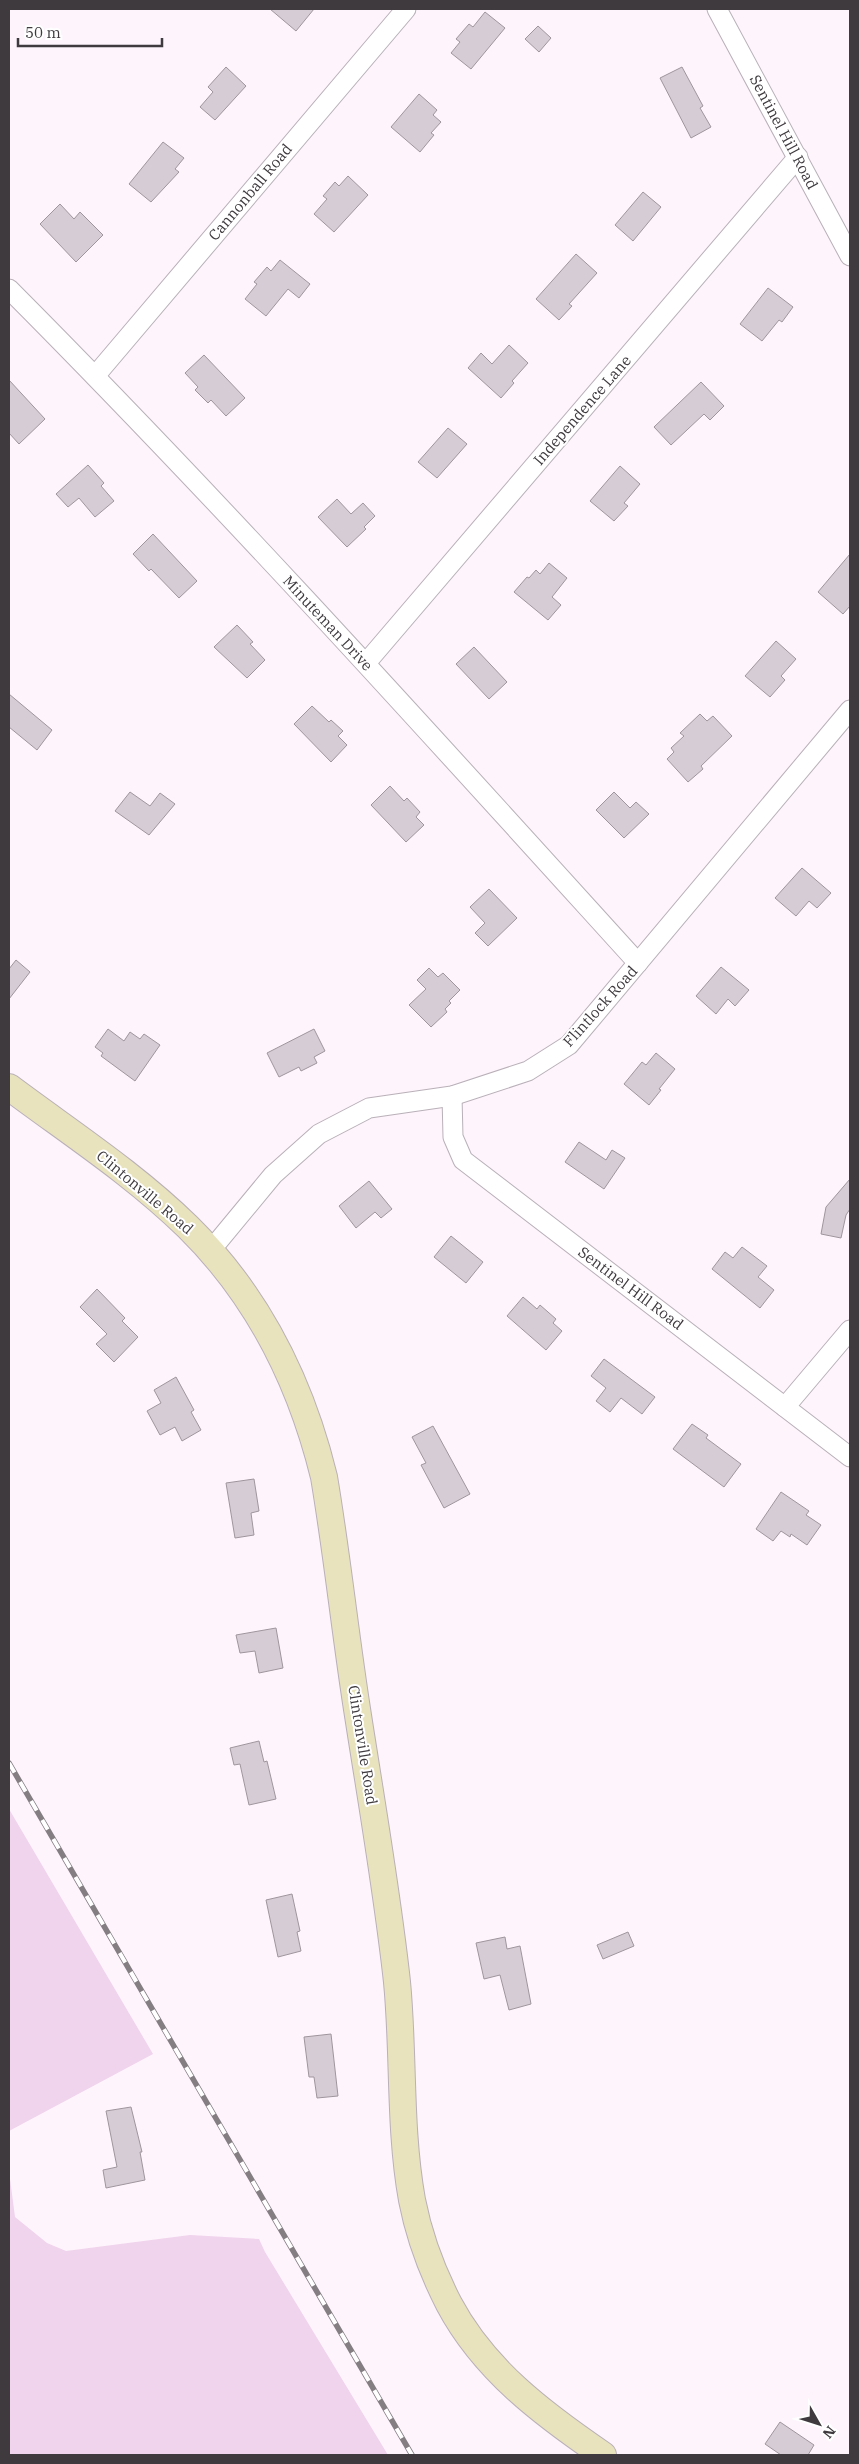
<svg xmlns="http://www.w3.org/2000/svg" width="859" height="2464" viewBox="0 0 859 2464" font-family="'IBM Plex Serif',serif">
	<rect width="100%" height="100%" fill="#fef4fc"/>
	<g fill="#f0d3ec">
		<path d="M9,1809L153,2054L9,2131Z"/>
		<path d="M9,2171L15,2217L47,2243L66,2251L190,2235L259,2239L265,2252L388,2455H9Z"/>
	</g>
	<g fill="#d6ccd5" stroke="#9f969d">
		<path d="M270,9H314L296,31Z"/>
		<path d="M485,12L505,28L471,69L451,53L460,42L456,39L469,24L473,27Z"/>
		<path d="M538,26L551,38L539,52L525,39Z"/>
		<path d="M226,67L246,86L215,120L200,107L213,92L208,87Z"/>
		<path d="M682,67L703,106L700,108L711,127L691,138L660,78Z"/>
		<path d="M419,94L437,110L433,115L441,122L431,133L434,135L420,152L391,127Z"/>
		<path d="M163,142L184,158L175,169L179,172L151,202L129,184Z"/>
		<path d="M348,176L368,195L334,232L314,214L327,199L323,196L335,182L339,186Z"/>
		<path d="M643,192L661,207L633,241L615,225Z"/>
		<path d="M60,204L74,219L80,212L103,235L76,262L40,224Z"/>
		<path d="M576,254L597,273L569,304L572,306L559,320L536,299Z"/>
		<path d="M280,260L310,284L299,298L288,289L266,316L245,299L257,284L254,282L267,267L271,271Z"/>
		<path d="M768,288L793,307L782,322L779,320L762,341L740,324Z"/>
		<path d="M509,345L528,363L512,381L514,383L501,398L468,368L481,353L492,364Z"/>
		<path d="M204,355L245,398L226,416L211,400L208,403L195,390L198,387L185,373Z"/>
		<path d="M9,380L45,419L19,444L9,433Z"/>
		<path d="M701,382L724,406L710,420L704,414L671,445L654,427Z"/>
		<path d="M448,428L467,444L437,478L418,462Z"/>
		<path d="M88,465L104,483L101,486L114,501L95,517L79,498L68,507L56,494Z"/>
		<path d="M620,466L640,484L624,503L628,506L614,521L590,501Z"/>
		<path d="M337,499L351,514L363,503L375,516L364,527L366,529L347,547L318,517Z"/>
		<path d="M153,534L197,581L179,598L151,569L149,571L133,554Z"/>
		<path d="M850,554V606L843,614L818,592Z"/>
		<path d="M549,563L567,578L552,597L561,605L548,620L514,592L527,577L529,578L536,570L540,574Z"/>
		<path d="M237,625L253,642L250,644L265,660L247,678L214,647Z"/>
		<path d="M776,641L796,659L781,676L785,680L770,697L745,676Z"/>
		<path d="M474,647L507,682L489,699L456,664Z"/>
		<path d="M9,694L52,730L37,750L9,727Z"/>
		<path d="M312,706L329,722L331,720L343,731L338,736L347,745L331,762L294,724Z"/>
		<path d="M700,714L707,721L713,716L732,736L701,766L703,769L688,782L667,759L674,752L671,748L684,736L680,733Z"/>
		<path d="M390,786L404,801L407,798L420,812L416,817L424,825L406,842L371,805Z"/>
		<path d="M130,792L150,806L160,793L175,804L149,835L115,811Z"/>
		<path d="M614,792L630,808L636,802L649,814L624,838L596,810Z"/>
		<path d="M802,868L831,893L817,908L809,901L796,916L775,898Z"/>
		<path d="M489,889L517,918L488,946L475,933L485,923L470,907Z"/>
		<path d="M16,960L30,972L9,999V969Z"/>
		<path d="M721,967L749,990L735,1006L728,999L716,1014L696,996Z"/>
		<path d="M429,968L438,977L443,973L460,990L449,1001L451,1003L445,1009L447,1012L431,1027L409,1005L426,989L417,980Z"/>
		<path d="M108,1029L124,1041L130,1032L140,1039L144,1034L160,1045L135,1081L101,1056L103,1053L95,1047Z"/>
		<path d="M314,1029L325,1051L314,1057L317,1063L301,1071L299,1067L279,1077L267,1053Z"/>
		<path d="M656,1053L675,1069L659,1089L661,1090L649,1105L624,1084L642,1062L646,1065Z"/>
		<path d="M579,1142L606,1160L612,1150L625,1158L604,1189L565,1162Z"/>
		<path d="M850,1179V1209L846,1215L841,1238L821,1234L826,1207Z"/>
		<path d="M369,1181L392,1209L381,1218L375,1212L356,1228L339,1206Z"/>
		<path d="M451,1236L483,1262L466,1283L434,1257Z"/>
		<path d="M742,1247L767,1266L758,1277L774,1290L760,1308L712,1269L725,1252L733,1258Z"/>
		<path d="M97,1289L125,1318L122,1321L138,1337L114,1362L96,1344L107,1334L80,1307Z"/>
		<path d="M523,1297L537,1309L540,1305L556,1319L553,1323L562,1331L546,1350L507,1316Z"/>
		<path d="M604,1359L655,1397L642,1414L621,1398L610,1412L596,1401L606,1388L591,1376Z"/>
		<path d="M176,1377L194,1410L191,1412L201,1430L182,1441L175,1427L160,1435L147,1411L161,1403L154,1390Z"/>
		<path d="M692,1424L708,1435L706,1438L741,1464L724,1487L673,1449Z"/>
		<path d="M433,1426L470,1494L444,1508L421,1465L426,1463L412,1437Z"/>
		<path d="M254,1479L259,1511L251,1513L254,1535L235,1538L226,1483Z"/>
		<path d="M781,1492L809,1511L806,1515L821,1525L807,1545L791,1534L790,1537L781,1531L773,1541L756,1529Z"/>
		<path d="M276,1628L283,1668L259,1673L255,1651L240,1653L236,1635Z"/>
		<path d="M259,1741L264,1762L267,1761L276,1799L249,1805L240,1764L234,1765L230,1748Z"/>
		<path d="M292,1894L300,1931L297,1932L301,1951L278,1957L266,1900Z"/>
		<path d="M628,1932L634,1946L603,1959L597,1945Z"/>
		<path d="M505,1937L507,1949L520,1946L531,2004L509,2010L500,1975L484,1979L476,1943Z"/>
		<path d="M331,2034L338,2096L317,2098L314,2077H309L304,2037Z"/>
		<path d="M131,2107L142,2152H140L145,2180L106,2188L103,2170L117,2167L106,2111Z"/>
		<path d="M780,2422L814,2445L808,2455H781L765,2444Z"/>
	</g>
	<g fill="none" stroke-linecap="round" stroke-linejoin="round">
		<defs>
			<g id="street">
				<path d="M717,9L850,256"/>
				<path d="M9,289C226,507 432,736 638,963"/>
				<path d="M95,376L406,9"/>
				<path d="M366,663L798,157"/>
				<path d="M452,1096L453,1137L463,1160L850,1457"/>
				<path d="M211,1250L273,1175L319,1134L369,1108L452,1096L528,1071L569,1045L850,710"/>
				<path d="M785,1407L850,1330"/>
			</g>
			<path id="secondary" d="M9,1087C69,1132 134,1174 188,1227C258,1296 301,1383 324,1477C337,1554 345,1632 357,1709C371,1800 387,1890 397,1982C404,2054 399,2128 412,2200C419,2236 432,2271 449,2304C484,2370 543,2414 603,2455"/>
		</defs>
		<use href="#street" stroke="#b9b0b8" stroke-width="21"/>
		<use href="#secondary" stroke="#b9b0b8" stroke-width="28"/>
		<use href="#street" stroke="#fff" stroke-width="19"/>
		<use href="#secondary" stroke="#e8e3bc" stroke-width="26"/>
		<defs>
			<path id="rail" d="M9,1763L412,2455"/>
		</defs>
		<use href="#rail" stroke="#847e83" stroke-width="5.5"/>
		<use href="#rail" stroke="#fff" stroke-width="4" stroke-dasharray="11" stroke-linecap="butt"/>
	</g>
	<g text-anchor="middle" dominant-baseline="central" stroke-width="4" stroke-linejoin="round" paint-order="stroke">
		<g font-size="15" fill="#3e3a3e" stroke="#fff">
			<text transform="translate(784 132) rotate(62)">Sentinel Hill Road</text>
			<text transform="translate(250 192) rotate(-50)">Cannonball Road</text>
			<text transform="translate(582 410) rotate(-49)">Independence Lane</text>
			<text transform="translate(328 623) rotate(47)">Minuteman Drive</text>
			<text transform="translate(600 1006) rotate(-48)">Flintlock Road</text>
			<text transform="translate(145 1192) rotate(40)">Clintonville Road</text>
			<text transform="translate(631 1288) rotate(37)">Sentinel Hill Road</text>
			<text transform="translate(363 1745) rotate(81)">Clintonville Road</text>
		</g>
	</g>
	<rect width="859" height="2464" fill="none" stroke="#3e3a3e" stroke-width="20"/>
	<g transform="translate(819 2424) rotate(129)" stroke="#ffffff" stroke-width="4" paint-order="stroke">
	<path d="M0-4L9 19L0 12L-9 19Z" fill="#3e3a3e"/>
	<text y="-8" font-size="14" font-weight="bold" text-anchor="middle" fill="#3e3a3e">N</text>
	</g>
	<path d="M18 38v8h144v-8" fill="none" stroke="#3e3a3e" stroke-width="2.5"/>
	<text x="25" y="38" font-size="15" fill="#3e3a3e" stroke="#ffffff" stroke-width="4" paint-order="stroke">50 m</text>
</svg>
